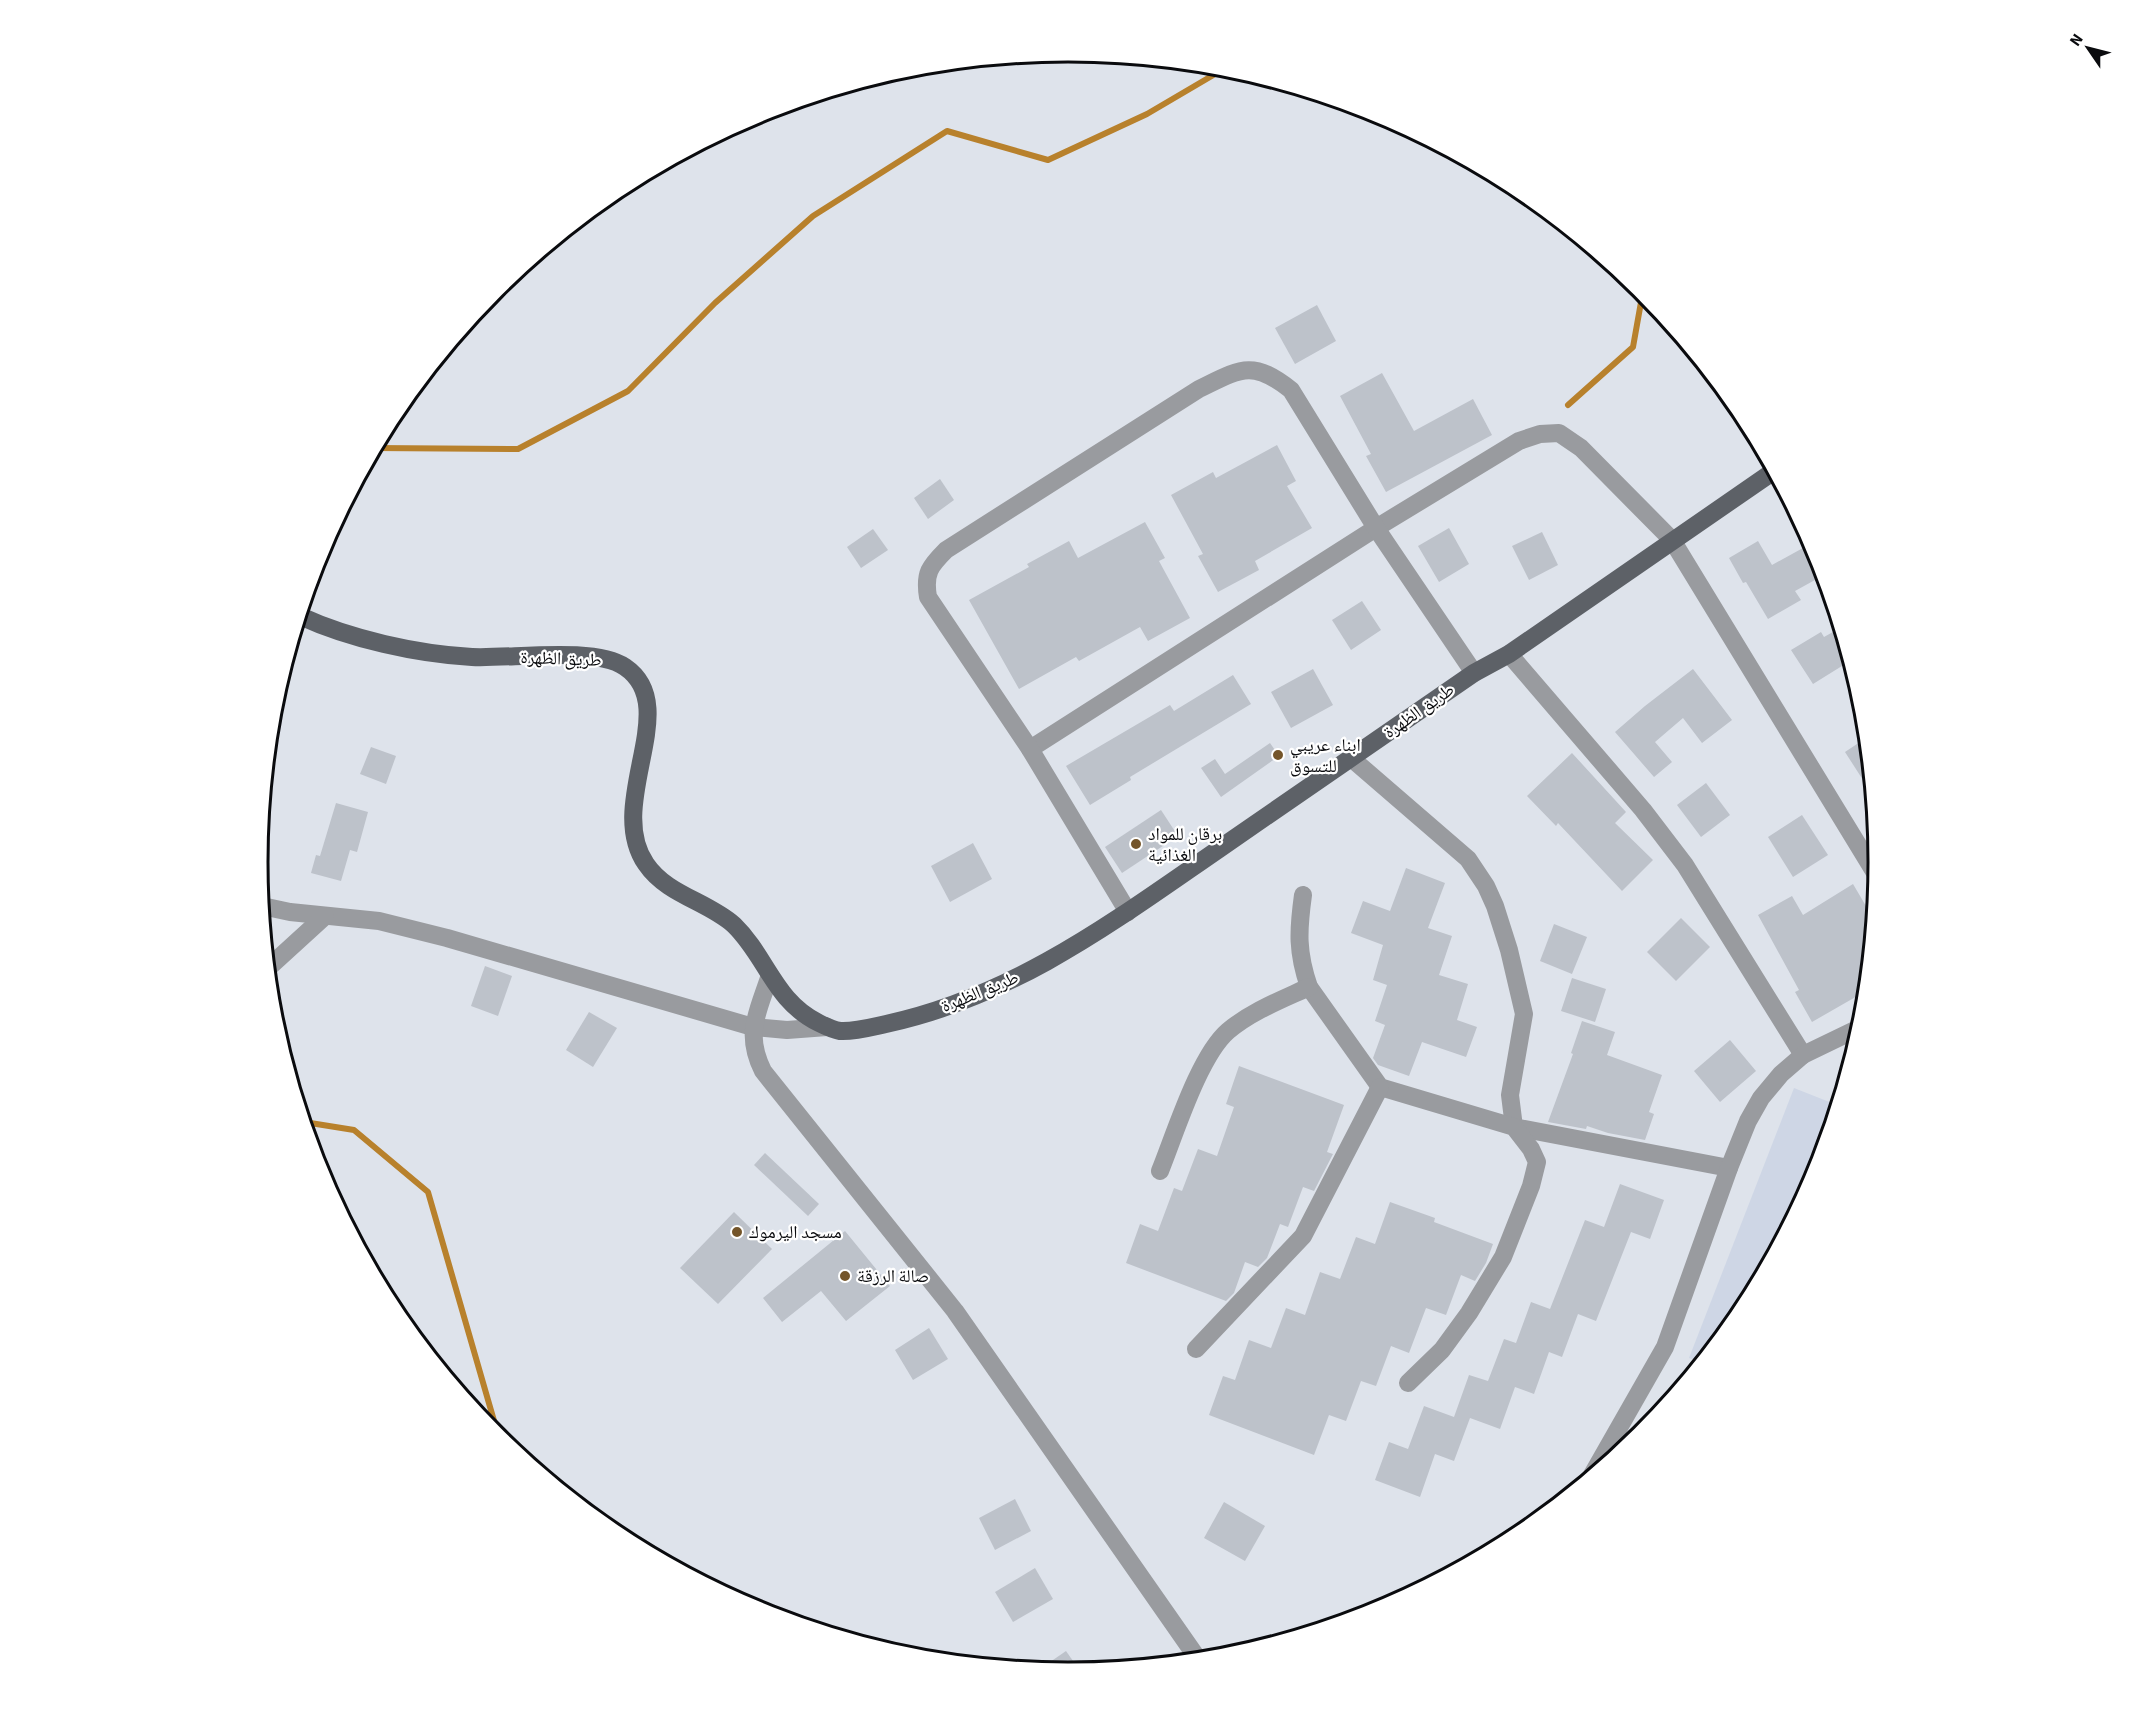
<svg xmlns="http://www.w3.org/2000/svg" width="2136" height="1723" viewBox="0 0 2136 1723" font-family="'Source Sans 3','Noto Naskh Arabic',sans-serif">
	<rect width="100%" height="100%" fill="#dee3eb"/>
	<path fill="#ced6e5" d="M1794,1088L1837,1105L1817,1172L1742,1312L1700,1362L1689,1358Z"/>
	<g fill="none" stroke-linecap="round" stroke-linejoin="round">
		<g stroke="#b8812c" stroke-width="6">
			<path d="M1568,405L1633,347L1643,291"/>
			<path d="M374,448L518,449L628,391L715,303L813,216L947,131L1048,160L1147,114L1227,67"/>
			<path d="M304,1122L354,1130L428,1192L499,1438"/>
		</g>
	</g>
	<g fill="#bdc2ca">
		<path d="M1317,305L1336,341L1295,364L1275,328Z"/>
		<path d="M1382,373L1414,431L1473,399L1492,435L1386,492L1366,456L1371,454L1340,396Z"/>
		<path d="M1277,445L1296,481L1287,486L1312,528L1255,561L1259,570L1218,592L1198,556L1203,554L1171,495L1213,472L1216,478Z"/>
		<path d="M940,479L954,500L928,519L914,498Z"/>
		<path d="M1145,522L1165,558L1159,561L1190,618L1148,641L1140,627L1079,661L1076,657L1019,689L969,600L1029,567L1027,564L1069,541L1078,558Z"/>
		<path d="M1449,528L1469,564L1439,582L1418,546Z"/>
		<path d="M873,529L888,550L861,568L847,547Z"/>
		<path d="M1542,532L1558,565L1529,580L1512,546Z"/>
		<path d="M1758,541L1772,565L1812,543L1824,575L1795,591L1801,600L1768,619L1746,582L1743,583L1729,558Z"/>
		<path d="M1362,601L1381,630L1351,650L1332,620Z"/>
		<path d="M1840,628L1850,661L1813,684L1791,650L1821,632L1824,637Z"/>
		<path d="M1313,669L1333,705L1291,728L1271,692Z"/>
		<path d="M1693,669L1732,720L1702,743L1683,718L1655,742L1672,762L1654,777L1615,732L1645,706Z"/>
		<path d="M1233,675L1251,704L1130,777L1131,780L1090,805L1066,766L1170,705L1174,711Z"/>
		<path d="M1866,738L1872,794L1845,752Z"/>
		<path d="M1270,743L1279,756L1221,797L1201,768L1215,759L1225,774Z"/>
		<path d="M371,747L396,756L386,784L360,774Z"/>
		<path d="M1572,753L1626,812L1615,823L1653,860L1622,891L1558,823L1556,826L1527,796Z"/>
		<path d="M1706,783L1730,815L1701,837L1677,805Z"/>
		<path d="M336,803L368,812L357,852L350,850L341,881L311,873L316,855L320,856Z"/>
		<path d="M1161,810L1178,836L1122,873L1105,847Z"/>
		<path d="M1802,815L1828,855L1793,877L1768,837Z"/>
		<path d="M973,843L992,879L950,902L931,866Z"/>
		<path d="M1406,868L1445,883L1428,928L1452,936L1439,975L1468,984L1457,1020L1477,1027L1466,1057L1422,1042L1409,1076L1378,1065L1373,1058L1385,1025L1375,1021L1387,985L1373,980L1383,945L1351,933L1363,901L1390,911Z"/>
		<path d="M1853,884L1873,918L1866,991L1812,1022L1795,992L1799,990L1758,915L1792,896L1803,915Z"/>
		<path d="M1681,918L1710,947L1676,981L1647,952Z"/>
		<path d="M1554,924L1587,937L1572,974L1540,961Z"/>
		<path d="M485,966L512,976L498,1016L471,1006Z"/>
		<path d="M1572,978L1606,989L1595,1022L1561,1011Z"/>
		<path d="M589,1012L617,1028L593,1067L566,1050Z"/>
		<path d="M1582,1021L1615,1032L1607,1055L1662,1075L1649,1112L1654,1114L1645,1140L1608,1133L1587,1126L1586,1129L1548,1122L1573,1054L1571,1053Z"/>
		<path d="M1730,1040L1756,1071L1720,1102L1694,1071Z"/>
		<path d="M1239,1066L1344,1105L1327,1152L1333,1154L1314,1191L1303,1187L1288,1227L1280,1224L1267,1258L1258,1267L1245,1262L1234,1293L1226,1301L1126,1263L1140,1224L1158,1231L1174,1188L1182,1191L1198,1149L1217,1156L1234,1107L1226,1104Z"/>
		<path d="M765,1153L819,1204L808,1216L754,1165Z"/>
		<path d="M1620,1184L1664,1200L1650,1239L1631,1232L1596,1321L1578,1314L1562,1357L1549,1352L1534,1394L1515,1387L1500,1429L1470,1418L1454,1461L1435,1454L1420,1497L1375,1480L1389,1442L1408,1449L1424,1406L1454,1417L1469,1375L1488,1381L1504,1339L1516,1343L1531,1302L1550,1309L1585,1220L1604,1227Z"/>
		<path d="M1390,1202L1435,1218L1434,1222L1493,1244L1486,1263L1475,1281L1461,1275L1446,1315L1426,1308L1409,1353L1391,1346L1376,1386L1361,1381L1346,1421L1329,1415L1314,1455L1209,1415L1223,1376L1235,1380L1249,1340L1271,1348L1286,1308L1305,1315L1320,1272L1340,1279L1356,1237L1375,1244Z"/>
		<path d="M734,1212L772,1249L718,1304L680,1268Z"/>
		<path d="M845,1231L890,1286L846,1321L821,1291L782,1322L763,1298Z"/>
		<path d="M929,1328L948,1359L913,1380L895,1350Z"/>
		<path d="M1015,1499L1031,1531L995,1550L979,1518Z"/>
		<path d="M1224,1502L1265,1526L1245,1561L1204,1538Z"/>
		<path d="M1035,1568L1053,1599L1013,1622L995,1592Z"/>
		<path d="M1066,1651L1080,1671L1068,1672L1040,1669Z"/>
	</g>
	<g fill="none" stroke-linecap="round" stroke-linejoin="round">
		<g stroke="#999b9f" stroke-width="18">
			<path d="M1509,654L1643,810L1685,865L1803,1055"/>
			<path d="M1030,749L1376,528L1519,441L1540,434L1559,433L1581,448L1672,540L1877,876"/>
			<path d="M1351,758L1468,859L1486,886L1495,906L1509,950L1524,1014L1510,1095L1514,1127L1729,1168"/>
			<path d="M1303,895C1298,931 1297,952 1309,987L1380,1087L1514,1127L1531,1149L1537,1162L1531,1186L1503,1257L1469,1313L1442,1350L1408,1383"/>
			<path d="M262,906L290,912L379,921L447,938L753,1027L787,1030L827,1027"/>
			<path d="M1128,912L1030,749L928,597C924,573 930,566 946,550L1199,389C1240,369 1252,359 1291,390L1376,528L1474,673"/>
			<path d="M268,968L325,916"/>
			<path d="M770,975C758,1012 744,1033 763,1071L955,1311L1198,1659"/>
			<path d="M1160,1171C1175,1134 1199,1056 1228,1031C1252,1011 1281,1000 1309,987"/>
			<path d="M1196,1349L1303,1236L1380,1087"/>
			<path d="M1592,1475L1665,1347L1729,1168L1748,1121L1761,1098L1781,1074L1803,1055L1861,1027"/>
		</g>
		<path stroke="#5d6167" stroke-width="18" d="M300,616C350,639 417,654 472,657C511,659 594,646 625,667C684,707 604,803 646,864C667,895 707,901 734,925C767,957 774,1001 819,1023C825,1026 833,1030 840,1031C854,1032 872,1027 886,1024C1015,996 1113,922 1219,849C1304,790 1389,732 1474,673L1509,654L1774,471"/>
	</g>
	<g fill="#74552a" stroke="#fff" stroke-width="2">
		<circle cx="1278" cy="755" r="6"/>
		<circle cx="1136" cy="844" r="6"/>
		<circle cx="737" cy="1232" r="6"/>
		<circle cx="845" cy="1276" r="6"/>
	</g>
	<g text-anchor="middle" dominant-baseline="central" stroke-width="4.5" stroke-linejoin="round" paint-order="stroke">
		<g font-size="18" fill="#0a0b0e" stroke="#fff">
			<text transform="translate(561 659) rotate(2)">طريق الظهرة</text>
			<text transform="translate(1419 711) rotate(-35)">طريق الظهرة</text>
			<text transform="translate(980 992) rotate(-22)">طريق الظهرة</text>
		</g>
		<g font-size="18" fill="#0a0b0e" stroke="#fff" text-anchor="start">
			<text x="1290" y="745">ابناء عريبي<tspan x="1290" dy="21">للتسوق</tspan></text>
			<text x="1148" y="834">برقان للمواد<tspan x="1148" dy="21">الغذائية</tspan></text>
			<text x="749" y="1232">مسجد اليرموك</text>
			<text x="857" y="1276">صالة الرزقة</text>
		</g>
	</g>
	<path d="M0 0H2136V1723H0ZM268 862a800 800 0 1 1 1600 0a800 800 0 1 1-1600 0Z" fill="#fff" fill-rule="evenodd"/>
	<path fill="none" stroke="#0a0b0e" stroke-width="3" d="M268 862a800 800 0 1 1 1600 0a800 800 0 1 1-1600 0Z"/>
	<g transform="translate(2088 48) rotate(305)" stroke="#ffffff" stroke-width="4.5" paint-order="stroke">
	<path d="M0-4.5L10 22L0 15L-10 22Z" fill="#0a0b0e"/>
	<text y="-9" font-size="16" font-weight="bold" text-anchor="middle" fill="#0a0b0e">N</text>
	</g>
</svg>
